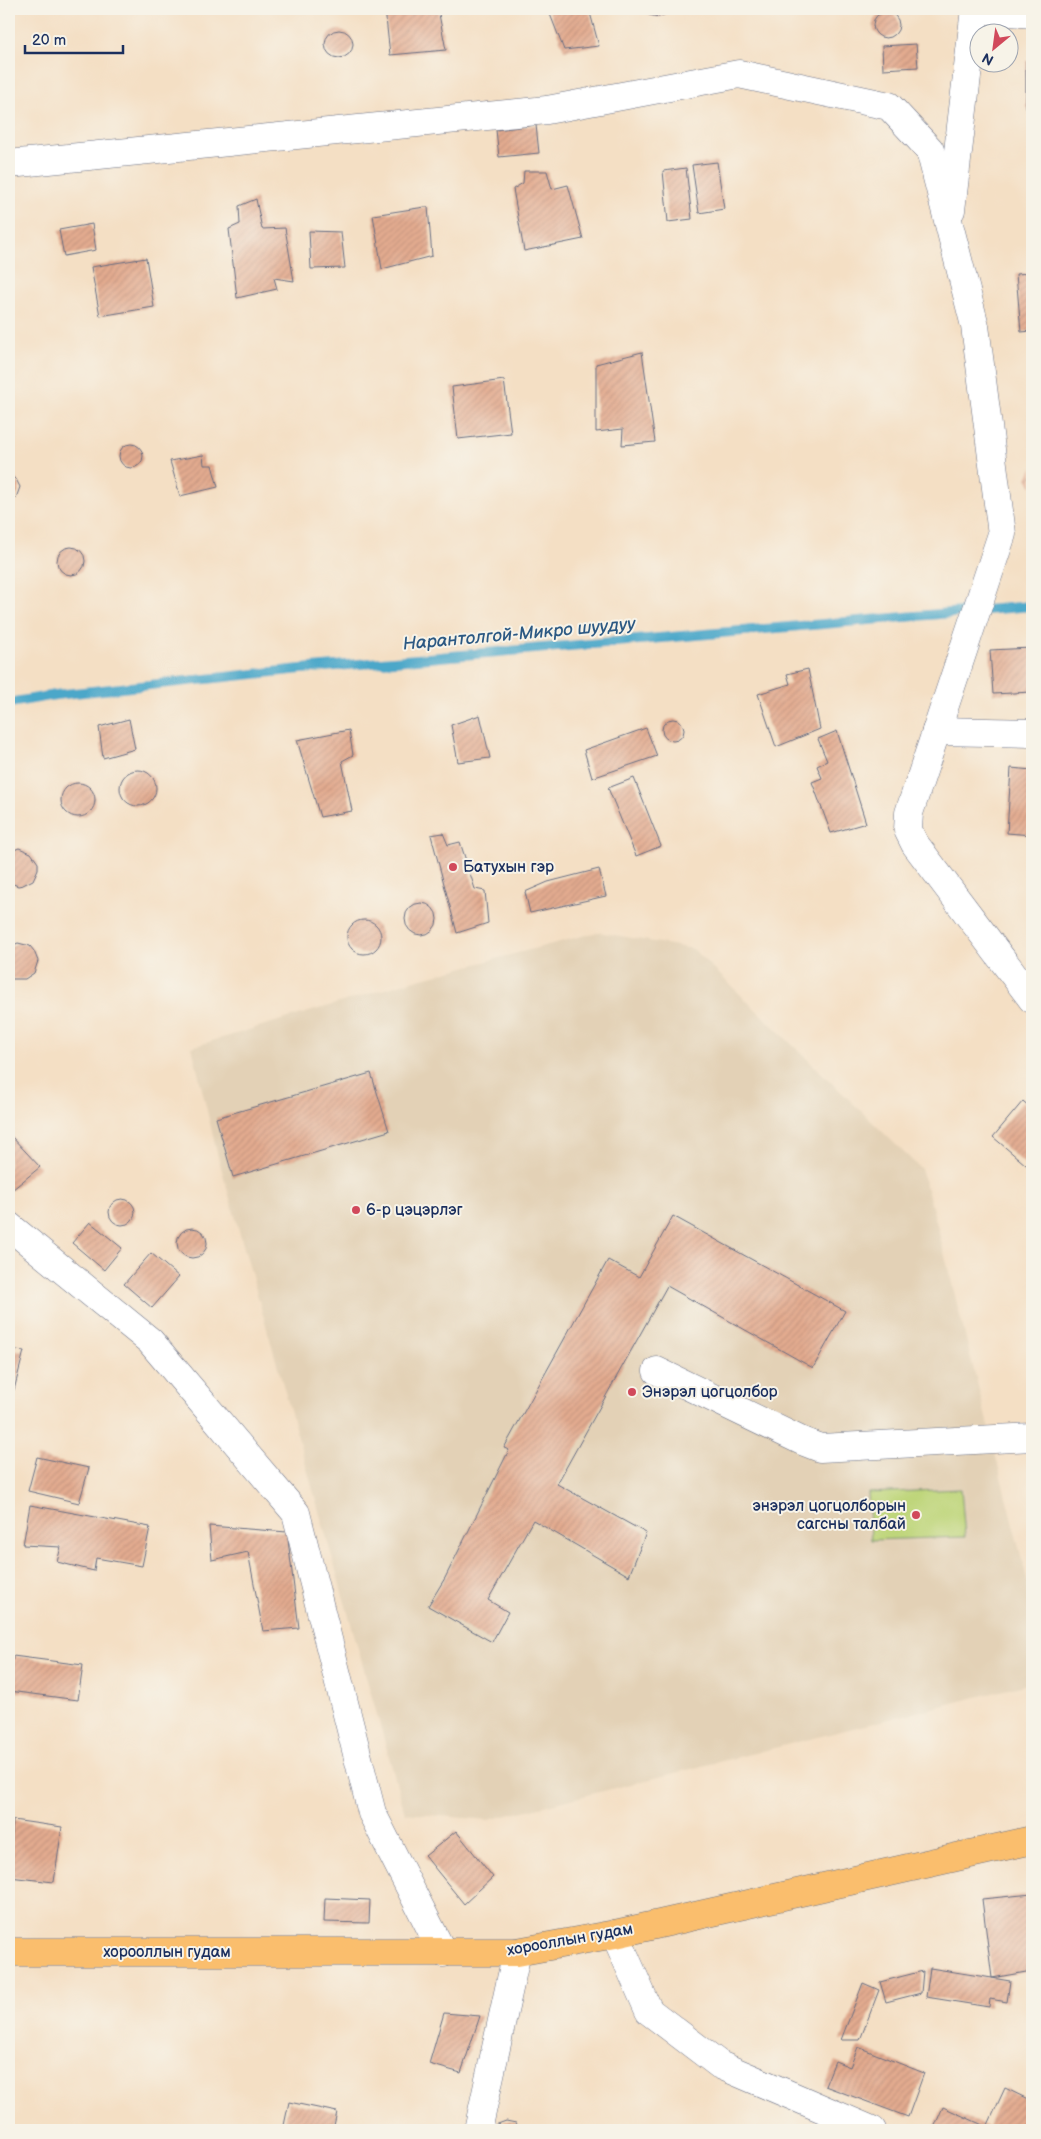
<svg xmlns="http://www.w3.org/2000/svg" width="1041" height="2139" viewBox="0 0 1041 2139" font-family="'Balsamiq Sans',sans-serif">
	<defs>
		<pattern id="building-hatch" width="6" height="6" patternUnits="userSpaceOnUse" patternTransform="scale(1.25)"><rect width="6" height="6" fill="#e3ab8f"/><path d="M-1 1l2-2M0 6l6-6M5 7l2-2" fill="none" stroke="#c2937e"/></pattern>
	</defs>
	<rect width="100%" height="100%" fill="#f7f3e8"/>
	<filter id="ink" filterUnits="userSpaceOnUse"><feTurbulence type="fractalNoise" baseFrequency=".02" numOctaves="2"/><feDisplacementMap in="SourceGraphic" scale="10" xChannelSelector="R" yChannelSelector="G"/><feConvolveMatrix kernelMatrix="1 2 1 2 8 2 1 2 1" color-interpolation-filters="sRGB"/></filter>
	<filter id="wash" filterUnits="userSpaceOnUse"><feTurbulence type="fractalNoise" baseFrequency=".0096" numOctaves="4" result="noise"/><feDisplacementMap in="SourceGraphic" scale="20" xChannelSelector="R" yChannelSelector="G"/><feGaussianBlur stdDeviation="1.12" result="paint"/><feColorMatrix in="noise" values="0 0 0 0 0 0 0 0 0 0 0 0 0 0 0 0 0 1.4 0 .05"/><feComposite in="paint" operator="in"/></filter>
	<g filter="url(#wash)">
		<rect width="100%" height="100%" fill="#f4dfc4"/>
		<path fill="#e3d1b6" d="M598,932L693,949L921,1169L936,1221L1032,1599V1683L488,1820L405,1813L217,1153L192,1047L419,979Z"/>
		<path fill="#bed579" stroke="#6c826c" d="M961,1489L965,1537L871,1540L868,1493Z"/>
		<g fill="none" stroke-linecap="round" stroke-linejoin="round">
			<path stroke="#4ba7c9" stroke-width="10" d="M9,703L55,695L301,669L1032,606"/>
		</g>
		<g id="blocks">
			<g fill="url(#building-hatch)">
				<path d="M385,9H438L446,50L390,55Z"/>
				<path d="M548,9H589L599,46L564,50Z"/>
				<path d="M643,9H670L668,13L659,17L649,15Z"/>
				<circle cx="886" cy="25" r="13"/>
				<circle cx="339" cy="44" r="14"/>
				<path d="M916,44L918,67L883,69L882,46Z"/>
				<rect x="1026" y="61" width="6" height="47"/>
				<path d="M536,125L539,153L499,157L496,130Z"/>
				<path d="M717,162L724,209L699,213L692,165Z"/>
				<path d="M686,168L692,219L668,222L663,171Z"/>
				<path d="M524,171H547L552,189L568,185L583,239L524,251L513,189L523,183Z"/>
				<path d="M256,199L262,229L285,228L294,281L274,278L277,289L237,298L229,229L240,224L239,206Z"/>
				<path d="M425,207H428L432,256L382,269L373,215Z"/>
				<path d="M92,224L96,250L64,256L59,230Z"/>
				<path d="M309,231L341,232L345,268L311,269Z"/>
				<path d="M146,258L154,307L100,316L91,267Z"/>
				<path d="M1032,273V331L1021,332L1016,274Z"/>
				<path d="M642,352L655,442L622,445L623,429L596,432V364Z"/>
				<path d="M504,380L511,433L458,439L452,387Z"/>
				<circle cx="131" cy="456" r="12"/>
				<path d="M203,455L204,465H212L218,487L180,496L170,461Z"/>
				<path d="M1032,468V487L1027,478Z"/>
				<path d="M9,476L16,479L20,487L16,498L9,502Z"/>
				<circle cx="71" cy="561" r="14"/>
				<path d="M1032,648V692L993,694L990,650Z"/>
				<path d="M808,669L820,729L776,747L758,694L790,684L787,674Z"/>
				<path d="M480,715L490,758L458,762L451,725Z"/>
				<circle cx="673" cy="730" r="11"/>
				<path d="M129,719L135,749L103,758L99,727Z"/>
				<path d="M646,728L657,756L592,778L584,750Z"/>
				<path d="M349,730L353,755L342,761L352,811L320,817L297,740Z"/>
				<path d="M837,731L866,823L831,833L812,782L822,778L817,766L827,761L818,739Z"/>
				<path d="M1011,768L1032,770V835L1007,833Z"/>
				<circle cx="138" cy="788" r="18"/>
				<path d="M634,778L661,846L636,856L608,788Z"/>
				<circle cx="78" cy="800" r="17"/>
				<path d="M443,833L448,845L460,842L475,889L485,891L488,923L457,933L431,835Z"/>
				<path d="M19,848L31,853L38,863V869L33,880L23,885L18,886L9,882V852Z"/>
				<path d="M599,869L606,896L530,913L525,892L548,882Z"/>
				<circle cx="421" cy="919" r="16"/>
				<circle cx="364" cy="937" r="17"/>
				<path d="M18,943L30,946L34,951L38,961L34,973L25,979H12L9,976V947Z"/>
				<path d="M371,1073L389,1131L233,1177L216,1118Z"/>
				<path d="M1023,1101L1032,1109V1170L993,1137Z"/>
				<path d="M11,1136L40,1167L12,1190L9,1187V1138Z"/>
				<circle cx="122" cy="1212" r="13"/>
				<path d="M673,1216L845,1311L813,1368L667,1286L557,1484L646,1533L629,1576L533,1520L488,1600L508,1612L492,1642L428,1606L445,1578L509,1450L504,1448L608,1260L639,1277Z"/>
				<path d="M90,1222L122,1248L104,1270L72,1243Z"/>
				<circle cx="192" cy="1243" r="15"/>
				<path d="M151,1253L179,1277L152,1308L124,1284Z"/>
				<path d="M9,1349L24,1351L14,1390L9,1389Z"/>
				<path d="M37,1457L89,1468L79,1503L28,1491Z"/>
				<path d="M30,1505L150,1527L142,1566L96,1558L94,1571L57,1562L61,1547L23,1545Z"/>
				<path d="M209,1526L287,1532L299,1628L263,1631L248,1552L212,1560Z"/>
				<path d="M13,1656L83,1665L78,1700L9,1691Z"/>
				<path d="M13,1820L62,1827L54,1882L9,1877Z"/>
				<path d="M456,1831L493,1877L464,1904L425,1856Z"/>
				<path d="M1032,1894V1971L992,1978L1010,1981L1007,2002L990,1999L989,2007L926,1997L930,1968L992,1978L982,1899Z"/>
				<path d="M325,1898L370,1900L369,1923L324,1922Z"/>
				<path d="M923,1971L921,1993L886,2002L880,1982Z"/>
				<path d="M863,1983L879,1990L860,2040H841Z"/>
				<path d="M444,2013L480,2016L461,2073L429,2064Z"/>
				<path d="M858,2047L924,2073L908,2117L825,2086L835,2061L850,2067Z"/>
				<path d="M1005,2088L1032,2101V2130H933L943,2107L987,2127Z"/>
				<path d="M289,2102L337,2112L333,2130H283Z"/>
				<path d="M506,2121L516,2123L521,2130H491L495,2125Z"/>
			</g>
		</g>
	</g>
	<g filter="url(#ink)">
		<use href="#blocks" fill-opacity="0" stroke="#676d82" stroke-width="1"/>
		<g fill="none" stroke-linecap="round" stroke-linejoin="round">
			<defs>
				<g id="minor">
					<path d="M978,9L1032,14"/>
					<path d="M9,164L547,110L739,74L889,106L930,150L975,326L1002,534L909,813L908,830L915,844L1032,999"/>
					<path d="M951,210L975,9"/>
					<path d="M936,731L1032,733"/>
					<path d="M9,1226L150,1341L296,1513L372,1813L443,1953"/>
					<path d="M657,1371L802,1441L820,1448L1032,1437"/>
					<path d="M615,1934L649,2011L720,2065L872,2130"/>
					<path d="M478,2130L517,1952"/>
				</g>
				<path id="major" d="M9,1952H517L615,1934L1032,1840"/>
			</defs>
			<use href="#minor" stroke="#676d82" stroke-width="29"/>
			<use href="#major" stroke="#676d82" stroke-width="29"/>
			<use href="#minor" stroke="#fff" stroke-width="28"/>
			<use href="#major" stroke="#fabe6d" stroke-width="28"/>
		</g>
	</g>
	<g fill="#d1495b" stroke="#f7f3e8" stroke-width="2">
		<circle cx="453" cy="867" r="5"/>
		<circle cx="356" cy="1210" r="5"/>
		<circle cx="632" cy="1392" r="5"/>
		<circle cx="916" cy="1515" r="5"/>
	</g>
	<g text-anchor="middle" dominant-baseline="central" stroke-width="4" stroke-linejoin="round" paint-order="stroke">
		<g font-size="16" fill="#1b2f5e" stroke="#f7f3e8" text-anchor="start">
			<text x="463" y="867">Батухын гэр</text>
			<text x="366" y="1210">6-р цэцэрлэг</text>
			<text x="642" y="1392">Энэрэл цогцолбор</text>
			<text x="906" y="1506" text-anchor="end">энэрэл цогцолборын<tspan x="906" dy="18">сагсны талбай</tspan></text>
		</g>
		<g font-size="16" fill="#1b2f5e" stroke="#f7f3e8">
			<text transform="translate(570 1940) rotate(-10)">хорооллын гудам</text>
			<text x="167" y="1952">хорооллын гудам</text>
		</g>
		<g font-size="18" font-style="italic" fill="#2c5983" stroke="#f7f3e8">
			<text transform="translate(519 634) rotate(-5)">Нарантолгой-Микро шуудуу</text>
		</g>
	</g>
	<rect width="1041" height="2139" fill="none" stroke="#f7f3e8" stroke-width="30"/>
	<g transform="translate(994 48) rotate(209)"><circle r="24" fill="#f7f3e8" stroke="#9fa5b1"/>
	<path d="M0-4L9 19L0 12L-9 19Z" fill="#d1495b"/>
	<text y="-8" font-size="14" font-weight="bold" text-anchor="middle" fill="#1b2f5e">N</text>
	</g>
	<path d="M25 45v8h98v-8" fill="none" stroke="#1b2f5e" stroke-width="2.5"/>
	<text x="32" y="45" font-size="15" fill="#1b2f5e" stroke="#f7f3e8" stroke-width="4" paint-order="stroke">20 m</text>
</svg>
